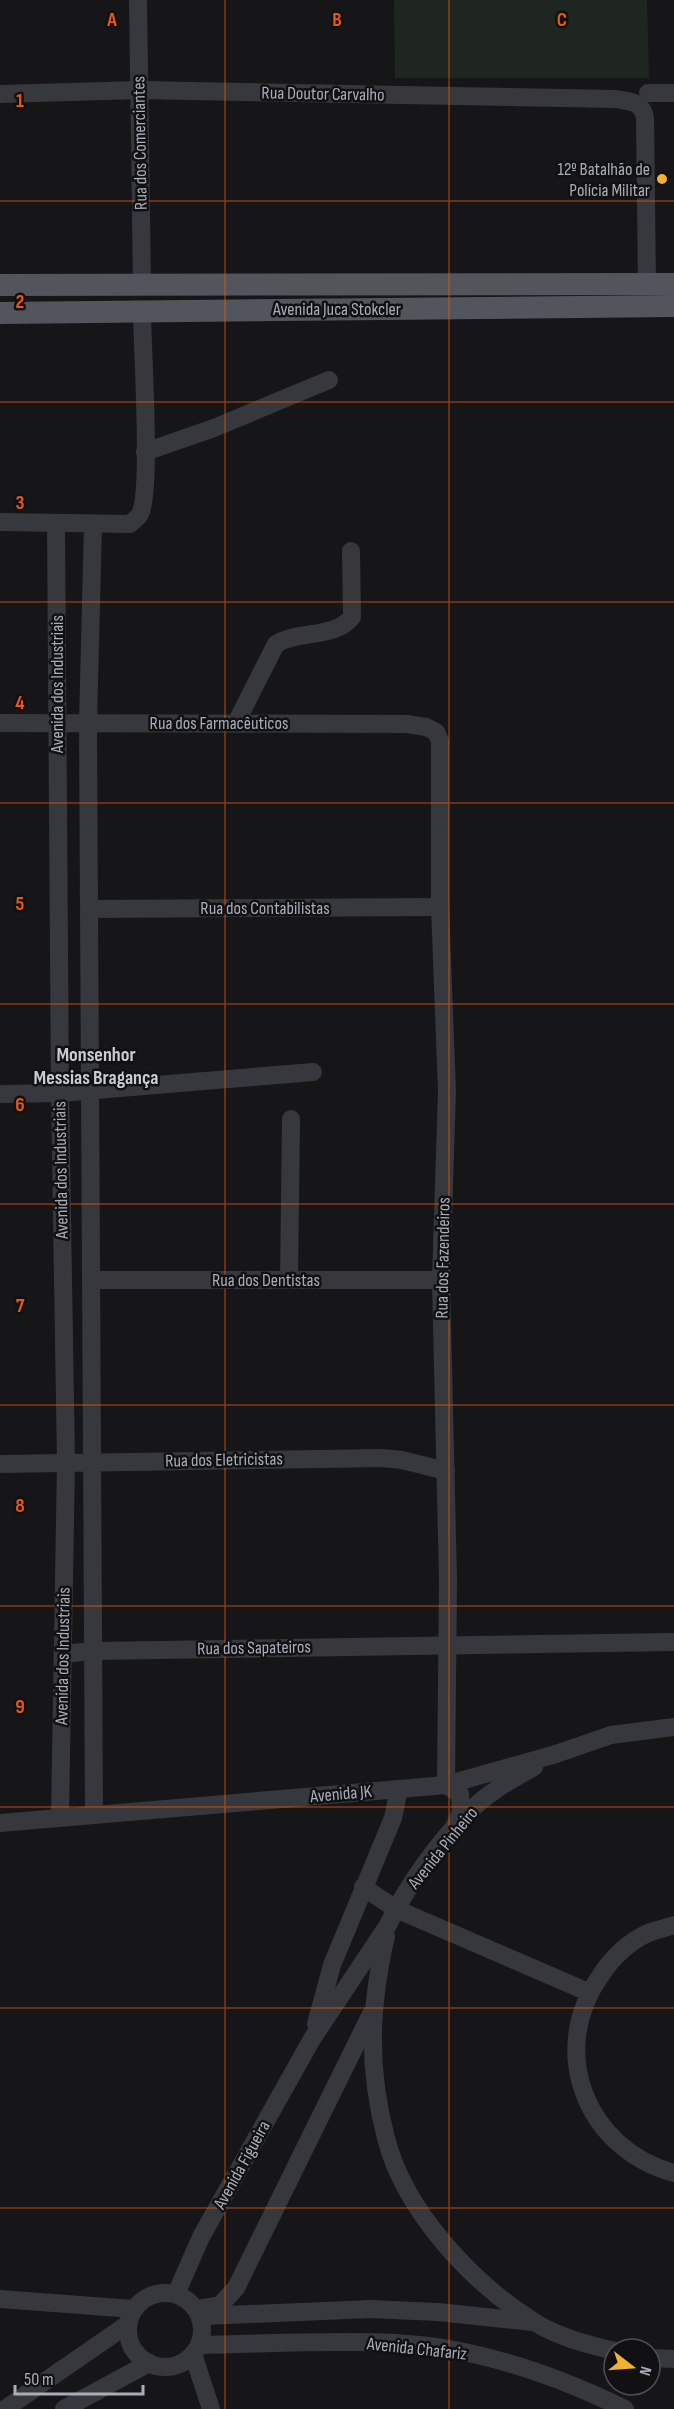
<svg xmlns="http://www.w3.org/2000/svg" width="674" height="2409" viewBox="0 0 674 2409" font-family="'Sofia Sans Condensed',sans-serif">
	<rect width="100%" height="100%" fill="#161618"/>
	<path fill="#1e261f" d="M394,0H647L649,78H395Z"/>
	<g fill="none" stroke-linecap="round" stroke-linejoin="round">
		<g stroke="#37383d" stroke-width="18">
			<path d="M138,0L142,285"/>
			<path d="M648,93H674"/>
			<path d="M0,94L140,90L616,99C631,102 641,101 645,117L647,285"/>
			<path d="M145,452L214,428L329,380"/>
			<path d="M0,522L130,524C133,521 138,518 140,514C152,492 142,345 142,310"/>
			<path d="M56,523L60,1093L66,1463L60,1816"/>
			<path d="M93,525L88,723L94,1814"/>
			<path d="M0,723L407,724L426,727L436,732L440,741V907L447,1091L441,1280L448,1580L446,1785L460,1794L461,1812L452,1831"/>
			<path d="M236,723L276,644C298,630 335,639 352,617L351,551"/>
			<path d="M90,909L440,907"/>
			<path d="M0,1094L60,1093L313,1072"/>
			<path d="M92,1280H441"/>
			<path d="M289,1280L291,1119"/>
			<path d="M0,1464L382,1458L402,1460L446,1471"/>
			<path d="M63,1654L92,1651L674,1642"/>
			<path d="M0,1823L446,1785L556,1754L611,1735L674,1727"/>
			<path d="M363,1887L396,1909L588,1992"/>
			<path d="M674,1925C665,1928 656,1930 648,1933C629,1942 612,1958 601,1975C547,2051 586,2149 674,2173"/>
			<path d="M386,1936C370,2007 367,2066 386,2138C404,2210 471,2282 533,2321C557,2337 587,2344 614,2351"/>
			<path d="M316,2024L332,1965L393,1818L399,1789"/>
			<circle cx="165" cy="2330" r="37"/>
			<path d="M176,2294L201,2237L312,2039L388,1925C407,1886 437,1843 469,1812C487,1793 511,1780 534,1767"/>
			<path d="M0,2299L133,2309"/>
			<path d="M197,2309L220,2305L236,2288L371,2014"/>
			<path d="M204,2316L370,2309L438,2312L533,2322"/>
			<path d="M199,2345C264,2344 330,2340 395,2343C476,2347 553,2374 625,2409"/>
			<path d="M193,2354L211,2409"/>
			<path d="M650,2358L674,2359"/>
			<path d="M5,2409L128,2324"/>
			<path d="M64,2409L149,2363"/>
		</g>
		<g stroke="#53555c" stroke-width="22">
			<path d="M0,285L674,284"/>
			<path d="M0,313L674,306"/>
		</g>
	</g>
	<path fill="none" stroke="#e8590c" stroke-width="1.5" stroke-opacity="0.55" d="M225,0V2409M449,0V2409M0,201H674M0,402H674M0,602H674M0,803H674M0,1004H674M0,1204H674M0,1405H674M0,1606H674M0,1807H674M0,2008H674M0,2208H674"/>
	<circle fill="#f2b134" stroke="#111113" stroke-width="2" cx="662" cy="179" r="6"/>
	<g text-anchor="middle" dominant-baseline="central" stroke-width="5" stroke-linejoin="round" paint-order="stroke">
		<g font-size="18" fill="#a8adb8" stroke="#111113">
			<text transform="translate(323 94) rotate(1)">Rua Doutor Carvalho</text>
			<text transform="translate(140 143) rotate(-91)">Rua dos Comerciantes</text>
			<text x="337" y="309">Avenida Juca Stokcler</text>
			<text transform="translate(57 684) rotate(-90)">Avenida dos Industriais</text>
			<text x="219" y="723">Rua dos Farmacêuticos</text>
			<text x="265" y="908">Rua dos Contabilistas</text>
			<text transform="translate(61 1170) rotate(-91)">Avenida dos Industriais</text>
			<text transform="translate(443 1258) rotate(-89)">Rua dos Fazendeiros</text>
			<text x="266" y="1280">Rua dos Dentistas</text>
			<text transform="translate(224 1460) rotate(-1)">Rua dos Eletricistas</text>
			<text transform="translate(254 1648) rotate(-1)">Rua dos Sapateiros</text>
			<text transform="translate(63 1656) rotate(-89)">Avenida dos Industriais</text>
			<text transform="translate(341 1794) rotate(-5)">Avenida JK</text>
			<text transform="translate(443 1848) rotate(-51)">Avenida Pinheiro</text>
			<text transform="translate(242 2165) rotate(-61)">Avenida Figueira</text>
			<text transform="translate(417 2349) rotate(6)">Avenida Chafariz</text>
		</g>
		<g font-size="18" fill="#a8adb8" stroke="#111113" text-anchor="end">
			<text x="650" y="169">12º Batalhão de<tspan x="650" dy="21">Polícia Militar</tspan></text>
		</g>
		<g font-size="20" font-weight="bold" fill="#c9ccd4" stroke="#111113">
			<text x="96" y="1055">Monsenhor<tspan x="96" dy="23">Messias Bragança</tspan></text>
		</g>
	</g>
	<g font-size="20" text-anchor="middle" font-weight="bold" fill="#e8590c" stroke="#111113" stroke-width="5" stroke-linejoin="round" paint-order="stroke">
		<text x="112" y="26">A</text>
		<text x="337" y="26">B</text>
		<text x="562" y="26">C</text>
		<text x="20" y="107">1</text>
		<text x="20" y="308">2</text>
		<text x="20" y="509">3</text>
		<text x="20" y="709">4</text>
		<text x="20" y="910">5</text>
		<text x="20" y="1111">6</text>
		<text x="20" y="1312">7</text>
		<text x="20" y="1512">8</text>
		<text x="20" y="1713">9</text>
	</g>
	<g transform="translate(632 2367) rotate(107)"><circle r="28" fill="#111113" stroke="#4d4f55" stroke-width="1.5"/>
	<path d="M0-4.5L10 22L0 15L-10 22Z" fill="#f2b134"/>
	<text y="-9" font-size="16" font-weight="bold" text-anchor="middle" fill="#a8adb8">N</text>
	</g>
	<path d="M15 2385v9h128v-9" fill="none" stroke="#a8adb8" stroke-width="3"/>
	<text x="24" y="2385" font-size="18" fill="#a8adb8" stroke="#111113" stroke-width="4.5" paint-order="stroke">50 m</text>
</svg>
